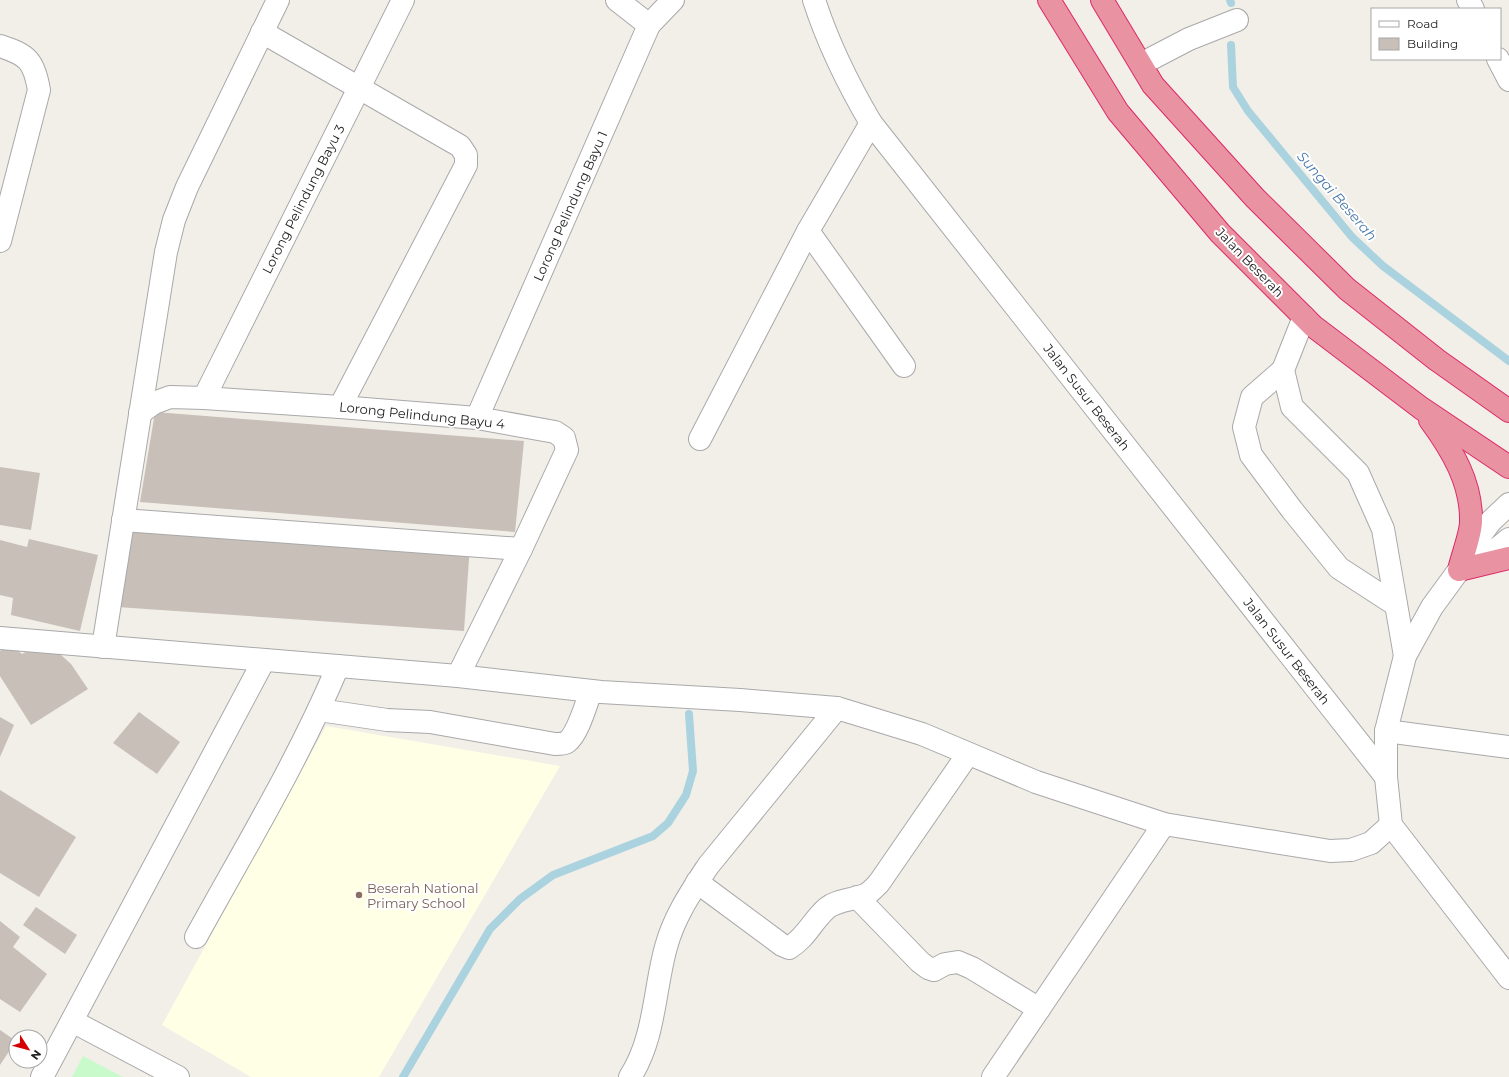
<svg xmlns="http://www.w3.org/2000/svg" width="1509" height="1077" viewBox="0 0 1509 1077" font-family="Montserrat,sans-serif">
	<rect width="100%" height="100%" fill="#f2efe9"/>
	<path fill="#ffffe5" d="M326,726L560,766L379,1077H251L162,1025Z"/>
	<path fill="#c8facc" d="M83,1056L123,1077H72Z"/>
	<g fill="none" stroke-linecap="round" stroke-linejoin="round">
		<g stroke="#aad3df" stroke-width="8">
			<path d="M1230,0L1231,3"/>
			<path d="M1231,45L1233,87L1248,111L1352,237L1383,266L1509,361"/>
			<path d="M403,1077L490,929L520,899L553,875L653,836L668,823L686,795L693,771L689,714"/>
		</g>
	</g>
	<g fill="#c7bfb8">
		<path d="M155,412L524,441L515,532L140,502Z"/>
		<path d="M0,467L40,473L31,530L0,525Z"/>
		<path d="M134,521L470,545L464,631L117,607Z"/>
		<path d="M29,539L98,555L80,631L11,615L13,598L0,595V540L27,547Z"/>
		<path d="M10,644L22,654L37,646L52,647L71,664L88,689L31,725L0,676V651Z"/>
		<path d="M139,712L180,742L157,774L113,743Z"/>
		<path d="M0,717L14,725L0,757Z"/>
		<path d="M0,790L76,837L39,897L0,873Z"/>
		<path d="M36,907L77,935L65,954L23,925Z"/>
		<path d="M0,921L20,937L13,947L47,974L20,1012L0,999Z"/>
		<path d="M0,1030L16,1041L0,1065Z"/>
	</g>
	<g fill="none" stroke-linecap="round" stroke-linejoin="round">
		<defs>
			<g id="minor">
				<path d="M617,0L649,25"/>
				<path d="M814,0C828,43 848,84 871,123L1386,777"/>
				<path d="M1468,0L1473,9"/>
				<path d="M262,32L460,146L466,155V165L340,407"/>
				<path d="M0,46C28,55 34,61 39,90L0,241"/>
				<path d="M1498,59L1509,80"/>
				<path d="M1141,64L1189,39L1237,20"/>
				<path d="M808,231L904,366"/>
				<path d="M1304,317L1283,370L1292,407L1358,473L1383,529L1405,656"/>
				<path d="M1283,370L1252,397L1244,427L1251,455L1292,510L1339,568L1396,605"/>
				<path d="M204,398L403,0"/>
				<path d="M140,413L154,403L170,397L204,398L340,407L477,418L555,432L564,438L567,450L521,549L458,676"/>
				<path d="M477,418L649,25L673,0"/>
				<path d="M700,439L808,231L871,123"/>
				<path d="M1509,504L1491,521L1476,541L1459,570L1432,607L1405,656L1386,731V777L1391,825L1509,978"/>
				<path d="M123,520L521,549"/>
				<path d="M1469,564L1498,548L1509,539"/>
				<path d="M0,638L458,676L601,692L740,700L837,708L922,734L1036,782L1164,824L1330,851L1351,850L1371,843L1391,825"/>
				<path d="M103,647L166,252L174,220L187,187L278,0"/>
				<path d="M319,710L387,720L430,722L555,744C559,744 564,744 567,742C578,734 586,704 591,691"/>
				<path d="M1386,731L1509,747"/>
				<path d="M697,882L782,945L789,948C807,937 812,921 827,908C837,900 853,900 865,895C870,893 875,887 879,883L968,754"/>
				<path d="M857,897L920,962L928,968L934,970L945,964L958,962L972,968L1039,1009"/>
				<path d="M196,937C245,848 299,759 338,666"/>
				<path d="M72,1021L178,1077"/>
				<path d="M42,1077L264,660"/>
				<path d="M630,1077C655,1039 654,990 666,947C674,917 691,892 708,866L837,708"/>
				<path d="M993,1077L1164,824"/>
			</g>
			<g id="highway">
				<path d="M1049,0L1118,112L1220,233L1313,326L1421,408L1509,467"/>
				<path d="M1102,0L1153,85L1255,198L1347,289L1437,360L1509,411"/>
				<path d="M1430,420C1452,450 1472,483 1471,522C1471,533 1462,557 1459,570L1509,558"/>
			</g>
		</defs>
		<use href="#minor" stroke="#a9a9a9" stroke-width="24"/>
		<use href="#highway" stroke="#dc2a67" stroke-width="24"/>
		<use href="#minor" stroke="#fff" stroke-width="22"/>
		<use href="#highway" stroke="#e892a2" stroke-width="22"/>
	</g>
	<circle fill="#8d6e63" stroke="#fff" stroke-width="1.5" cx="359" cy="895" r="4"/>
	<g text-anchor="middle" dominant-baseline="central" stroke-width="4" stroke-linejoin="round" paint-order="stroke">
		<g font-size="13" fill="#222" stroke="#fff">
			<text transform="translate(303 199) rotate(-63)">Lorong Pelindung Bayu 3</text>
			<text transform="translate(570 206) rotate(-66)">Lorong Pelindung Bayu 1</text>
			<text transform="translate(1250 262) rotate(46)">Jalan Beserah</text>
			<text transform="translate(1087 397) rotate(52)">Jalan Susur Beserah</text>
			<text transform="translate(422 415) rotate(6)">Lorong Pelindung Bayu 4</text>
			<text transform="translate(1287 651) rotate(52)">Jalan Susur Beserah</text>
		</g>
		<g font-size="13" fill="#785e54" stroke="#fff" text-anchor="start">
			<text x="367" y="888">Beserah National<tspan x="367" dy="15">Primary School</tspan></text>
		</g>
		<g font-size="14" font-style="italic" fill="#4a7aab" stroke="#fff">
			<text transform="translate(1337 196) rotate(49)">Sungai Beserah</text>
		</g>
	</g>
	<rect x="1371" y="8" width="130" height="52" fill="#ffffff" stroke="#a7a7a7"/>
	<rect x="1379" y="21" width="20" height="6" fill="#ffffff" stroke="#a7a7a7"/>
	<text x="1407" y="28" font-size="12" fill="#222222">Road</text>
	<rect x="1379" y="38" width="20" height="12" fill="#c7bfb8" stroke="#a7a7a7"/>
	<text x="1407" y="48" font-size="12" fill="#222222">Building</text>
	<g transform="translate(28 1049) rotate(126)"><circle r="19" fill="#ffffff" stroke="#a7a7a7"/>
	<path d="M0-3L7 15L0 10L-7 15Z" fill="#d40000"/>
	<text y="-6" font-size="11" font-weight="bold" text-anchor="middle" fill="#222222">N</text>
	</g>
</svg>
